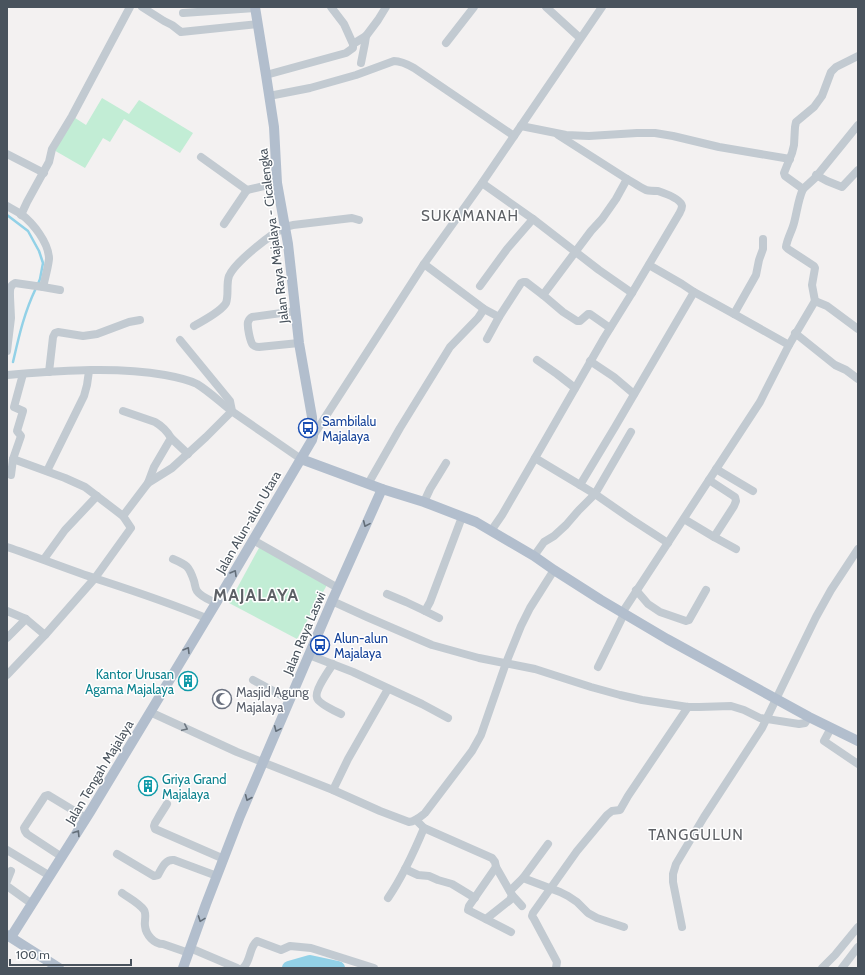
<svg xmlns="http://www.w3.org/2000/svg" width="865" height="975" viewBox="0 0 865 975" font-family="Cabin,sans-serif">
	<rect width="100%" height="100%" fill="#f3f1f1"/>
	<g fill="#c2edd5">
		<path d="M102,98L129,114L139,100L193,133L180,153L124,119L110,142L103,138L85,168L52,149L72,116L86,125Z"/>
		<path d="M260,546L328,583L297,639L229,603Z"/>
	</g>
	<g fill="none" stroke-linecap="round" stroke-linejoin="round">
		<g stroke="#92d1e7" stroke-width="2.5">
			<path d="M7,215L28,231L39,251L43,263L40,279L38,284"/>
			<path d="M13,362C19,336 24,313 36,288"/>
		</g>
		<path stroke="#92d1e7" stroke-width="14" d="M289,968L310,962L338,968"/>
		<g stroke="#c2cad1" stroke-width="8">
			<path d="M142,7L164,21L172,25L181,32L258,24"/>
			<path d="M331,7L344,24L353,44"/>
			<path d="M546,7L580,38"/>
			<path d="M183,13L255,8"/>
			<path d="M446,43L474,7"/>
			<path d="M361,63L365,43L366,36"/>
			<path d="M266,75L346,53L353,48V44L366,36L378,20L386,7"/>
			<path d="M269,96L310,88L356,75L394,61C401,61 407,64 414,68L514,136"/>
			<path d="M521,126L566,135L589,136L637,133H655L673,136L719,147L790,159"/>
			<path d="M558,135L627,179"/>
			<path d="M7,154L44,173"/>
			<path d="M201,157L247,190L277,183"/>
			<path d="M816,175L827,181L842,187L858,170"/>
			<path d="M482,183L533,219L599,270L632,293"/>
			<path d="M803,189L815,178L858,125"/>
			<path d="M7,206C12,209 16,211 21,214C33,223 49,243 49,259C48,268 45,278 43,287L15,283C9,286 10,291 10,297"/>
			<path d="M21,215L27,202L49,162L52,149L72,116L130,7"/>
			<path d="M224,224L247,190"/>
			<path d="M424,264L484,309L499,317"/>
			<path d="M649,265L682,284L694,292"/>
			<path d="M480,286L507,249L533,219"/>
			<path d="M43,287L60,290"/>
			<path d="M7,297H10L11,318L7,351"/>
			<path d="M815,301L812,285L815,268L814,266L788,249L786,247C787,239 792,231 794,223C797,212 798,200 803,189L785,176L784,173L792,153L794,145L795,127L796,122L814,107L822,96L831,72L836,67L858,56"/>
			<path d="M296,311L252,317C250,318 249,319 248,322C247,326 250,342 253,345C255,347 257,347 259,347L299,343"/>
			<path d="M734,314L756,275L759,260L763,249V239"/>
			<path d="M194,326C202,321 221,312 226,303C229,295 226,284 229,276C235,262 271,234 284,228C287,226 290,226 293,225L352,218L359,220"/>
			<path d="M795,333L835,365L846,370L858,379"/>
			<path d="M487,339L499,317L521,283L523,282H526L543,295L563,312L577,321H580L588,314H590L610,328"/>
			<path d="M537,360L557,374L575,388"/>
			<path d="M590,361L614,377L634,394"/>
			<path d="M49,372L53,337L55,333L58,332L83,336L97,334L129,322L140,320"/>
			<path d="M7,375C59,371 113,366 165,375C176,377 187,379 197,384C210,392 221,403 233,412C256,428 278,443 301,459"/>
			<path d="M123,411L155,422C162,426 167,431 171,438L154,467L148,483"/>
			<path d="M631,432L595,494L631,519L668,543"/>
			<path d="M313,436L424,264L482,183L602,7"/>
			<path d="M171,438L188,454"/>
			<path d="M535,458L604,338L632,293L679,214C680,212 682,209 682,206C681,199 664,193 658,191C654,191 650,191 646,190C639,187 633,182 627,179L616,199L602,219L591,231L543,295"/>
			<path d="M716,469L753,491"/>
			<path d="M47,471L84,396L87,385L89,371"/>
			<path d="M11,475L13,459L21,436L17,431L23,411L14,407L23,374"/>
			<path d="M368,484L400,428L450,347L478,318L484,309"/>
			<path d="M580,485L615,427L694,292L734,314L789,345"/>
			<path d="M424,502L430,489L446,463"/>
			<path d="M123,516L148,483L172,468L206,437L232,411L230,401L180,340"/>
			<path d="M684,519L714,537L734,506L736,501L735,497L709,480"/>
			<path d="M491,531L502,515L535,458L595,494L579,510L566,525L554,536L544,542L534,556"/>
			<path d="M714,537L736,549"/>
			<path d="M253,540L338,588"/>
			<path d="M7,547C37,557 67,569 97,579C134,591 170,603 206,618"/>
			<path d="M44,559L65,530L97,496"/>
			<path d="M173,559C187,565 189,566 194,581C195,584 195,588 197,591C201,597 210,600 216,603"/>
			<path d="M636,590L648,604L660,612L686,621L689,620L706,590"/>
			<path d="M387,594L406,602L425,611"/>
			<path d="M332,601L367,617L432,645L479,658L535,669L591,687L620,695L642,700L688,707H699L731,706L744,710L760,718L799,724L805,723L809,717"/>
			<path d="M7,611L26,619L45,635"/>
			<path d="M622,613L760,402L766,390L789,345L815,301L827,306L858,329"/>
			<path d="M439,618L425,611L430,602L462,517"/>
			<path d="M7,638L26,619"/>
			<path d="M309,655L353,672L422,704L448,718"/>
			<path d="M333,664C329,670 314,691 317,698C319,704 335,711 341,714"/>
			<path d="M598,667L624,614"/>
			<path d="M7,675L45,635L95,578L131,528L123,516L85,487L65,478L13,459"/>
			<path d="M253,680L290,700"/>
			<path d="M150,712L237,752L333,790L380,811L409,822C416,821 420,817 425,813L472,751L481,735L506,663L521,626L530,608L554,570"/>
			<path d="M831,728L824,741L858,764"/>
			<path d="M333,790L348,759L388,689"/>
			<path d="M167,804L155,823L154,826L155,829L224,859"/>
			<path d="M416,820L424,828L492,858L495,862L496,867L469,906L468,910L511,932"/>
			<path d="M7,850L50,876"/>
			<path d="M117,854L154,876L158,875C162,868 165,859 174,860L217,876"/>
			<path d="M62,857L27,834L25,831L24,828L45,796L48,795L86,818"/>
			<path d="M405,869L418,875L429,876L438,880L452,884L475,898"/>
			<path d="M523,878L548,844"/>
			<path d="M7,881L11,871"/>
			<path d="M7,886L32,904"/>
			<path d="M510,891L523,878L560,892L568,896L577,902L588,913L597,918L624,927"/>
			<path d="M122,893C129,898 139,903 144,910C147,915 144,921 145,926C146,935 154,944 163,944L189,953"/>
			<path d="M512,895L522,906"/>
			<path d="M388,898C403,876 414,852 424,828"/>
			<path d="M486,919L510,900L512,895L496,867"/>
			<path d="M682,927L673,882V874L676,864L704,817L762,728L816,617L831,590L858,549"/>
			<path d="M190,948L237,968"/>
			<path d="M243,968C251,961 249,947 257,941L281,950L290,946L311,948L374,968"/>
			<path d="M556,968L557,962L534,919L532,916L533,913L577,851L607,815L612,811L620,810L628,796L688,707"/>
			<path d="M822,968L835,955L858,927"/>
			<path d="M842,968L858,947"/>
		</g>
		<g stroke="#b2becd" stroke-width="10">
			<path d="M301,459L382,489L424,502L476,522L534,556L554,570L601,600L667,639L809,717L858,741"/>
			<path d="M7,935L59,968"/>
			<path d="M11,937L90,812L216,603L312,440L313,436L312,417L299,343L288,244L277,183L274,127L266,75L255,7"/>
			<path d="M183,968L206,904L240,816L332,601L382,489"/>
		</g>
	</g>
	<defs><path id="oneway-chevron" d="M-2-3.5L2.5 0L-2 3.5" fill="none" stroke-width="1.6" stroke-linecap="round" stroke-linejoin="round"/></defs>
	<g stroke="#636e79">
		<use href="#oneway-chevron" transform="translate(366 524) rotate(114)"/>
		<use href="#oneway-chevron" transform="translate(234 573) rotate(-60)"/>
		<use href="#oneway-chevron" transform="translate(187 650) rotate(-59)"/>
		<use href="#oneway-chevron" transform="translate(277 729) rotate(114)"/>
		<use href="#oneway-chevron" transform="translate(248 798) rotate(113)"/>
		<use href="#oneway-chevron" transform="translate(77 833) rotate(-58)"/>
		<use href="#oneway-chevron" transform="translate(201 919) rotate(110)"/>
	</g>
	<use stroke="#6d7780" href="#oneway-chevron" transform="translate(185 728) rotate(25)"/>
	<defs>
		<symbol id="bus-ring" viewBox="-11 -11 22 22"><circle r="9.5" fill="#fff" stroke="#1a4fb4" stroke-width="1.5"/><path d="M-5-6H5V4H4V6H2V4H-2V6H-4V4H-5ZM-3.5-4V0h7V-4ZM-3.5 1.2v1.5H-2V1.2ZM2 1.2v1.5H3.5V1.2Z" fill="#1a4fb4"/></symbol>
		<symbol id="building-ring" viewBox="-11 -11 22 22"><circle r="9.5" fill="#fff" stroke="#0f9aa8" stroke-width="1.5"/><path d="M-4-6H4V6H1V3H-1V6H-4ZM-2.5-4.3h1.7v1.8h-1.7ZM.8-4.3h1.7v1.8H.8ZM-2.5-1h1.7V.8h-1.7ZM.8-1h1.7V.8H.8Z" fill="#0f9aa8"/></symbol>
		<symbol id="mosque-ring" viewBox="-11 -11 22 22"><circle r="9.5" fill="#fff" stroke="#6b7280" stroke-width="1.5"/><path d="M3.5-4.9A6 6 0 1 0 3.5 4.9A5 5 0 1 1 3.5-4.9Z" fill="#6b7280"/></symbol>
	</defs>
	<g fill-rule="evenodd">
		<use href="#bus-ring" x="297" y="417" width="22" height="22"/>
		<use href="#bus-ring" x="309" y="634" width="22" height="22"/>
		<use href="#building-ring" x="177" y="670" width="22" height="22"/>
		<use href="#mosque-ring" x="211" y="688" width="22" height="22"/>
		<use href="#building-ring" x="137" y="775" width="22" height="22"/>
	</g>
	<g text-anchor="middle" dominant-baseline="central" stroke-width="3" stroke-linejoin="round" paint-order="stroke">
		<g font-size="13" fill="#49535d" stroke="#fff">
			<text transform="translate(273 236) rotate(-97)">Jalan Raya Majalaya - Cicalengka</text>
			<text transform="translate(248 522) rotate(-60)">Jalan Alun-alun Utara</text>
			<text transform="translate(304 633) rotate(-67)">Jalan Raya Laswi</text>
			<text transform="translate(99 772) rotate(-59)">Jalan Tengah Majalaya</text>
		</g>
		<g font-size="13" fill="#164399" stroke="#fff" text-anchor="start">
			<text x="322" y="421">Sambilalu<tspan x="322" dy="15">Majalaya</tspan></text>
			<text x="334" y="638">Alun-alun<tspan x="334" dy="15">Majalaya</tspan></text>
		</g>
		<g font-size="13" fill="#0d838f" stroke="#fff" text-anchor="end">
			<text x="174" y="674">Kantor Urusan<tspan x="174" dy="15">Agama Majalaya</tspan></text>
			<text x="162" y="779" text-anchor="start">Griya Grand<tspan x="162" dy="15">Majalaya</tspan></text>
		</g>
		<g font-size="13" fill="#5b616d" stroke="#fff" text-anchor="start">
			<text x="236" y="692">Masjid Agung<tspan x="236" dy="15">Majalaya</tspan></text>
		</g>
		<g font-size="15" letter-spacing="1" fill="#5d6065" stroke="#fff">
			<text x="470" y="216">SUKAMANAH</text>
			<text x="696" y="835">TANGGULUN</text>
		</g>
		<g font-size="17" font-weight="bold" letter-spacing="1" fill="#5d6065" stroke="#fff">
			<text x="256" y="595">MAJALAYA</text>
		</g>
	</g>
	<rect width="865" height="975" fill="none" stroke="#49535d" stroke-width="16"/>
	<path d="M10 959v6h121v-6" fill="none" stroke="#49535d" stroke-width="2"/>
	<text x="16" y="959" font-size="12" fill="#49535d" stroke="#ffffff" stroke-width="3" paint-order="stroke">100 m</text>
</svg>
